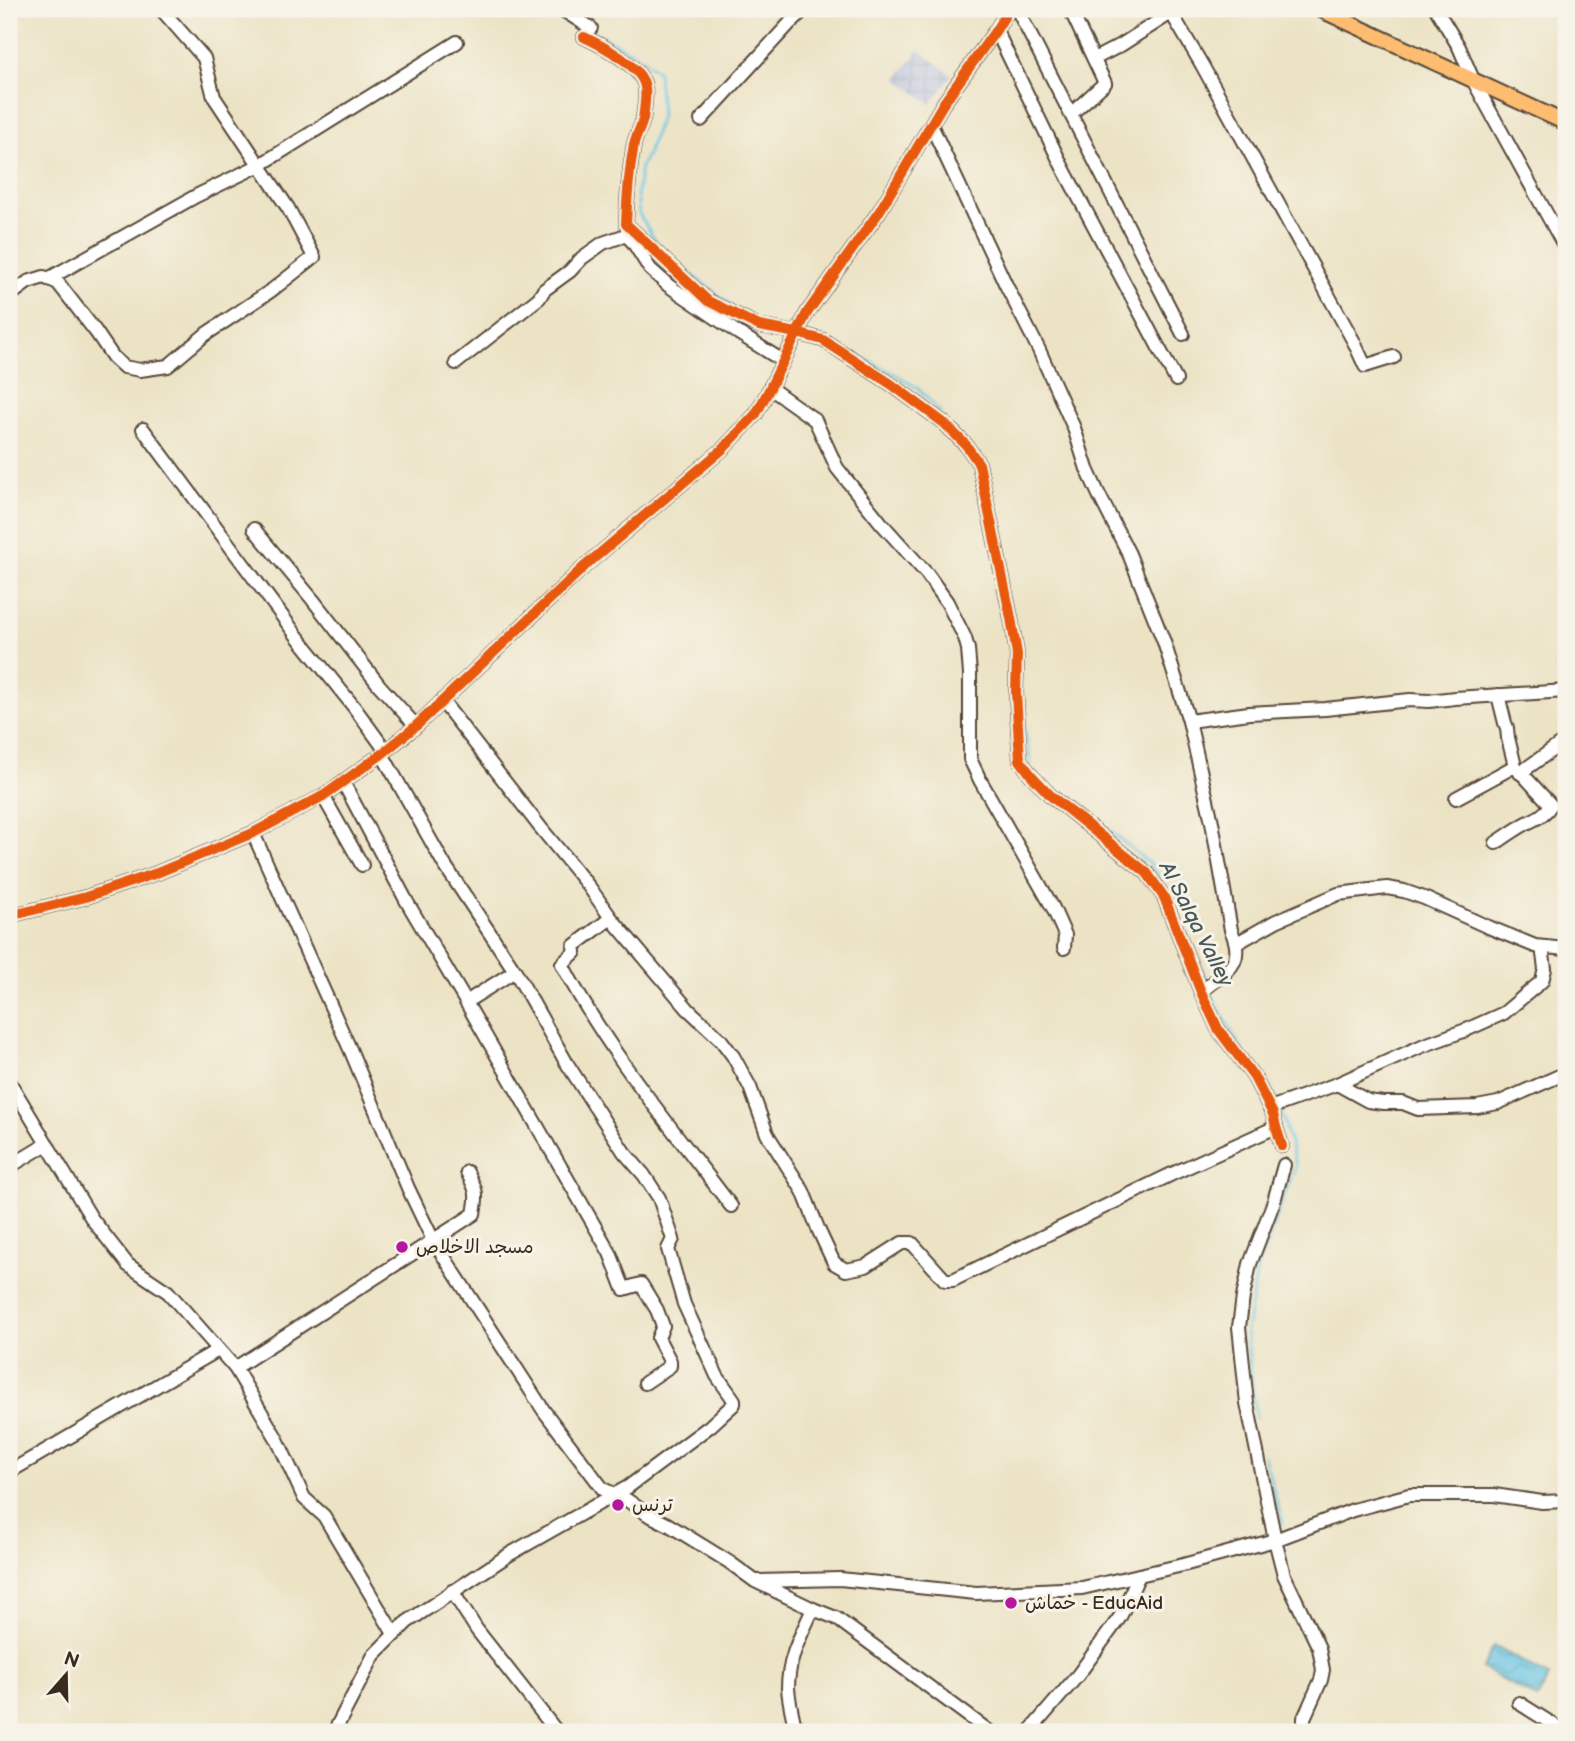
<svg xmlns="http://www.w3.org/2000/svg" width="1575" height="1741" viewBox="0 0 1575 1741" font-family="'Balsamiq Sans','Playpen Sans Arabic',sans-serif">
	<defs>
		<pattern id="industrial-grid" width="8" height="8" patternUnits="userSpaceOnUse" patternTransform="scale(1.75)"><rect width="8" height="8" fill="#bcc3de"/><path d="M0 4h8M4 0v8" fill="none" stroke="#a2a8be"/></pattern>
		<pattern id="water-waves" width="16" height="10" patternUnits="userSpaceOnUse" patternTransform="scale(1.75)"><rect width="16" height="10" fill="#65c4e3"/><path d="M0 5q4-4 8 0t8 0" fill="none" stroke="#549fb7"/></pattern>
	</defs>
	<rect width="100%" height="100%" fill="#f7f3e8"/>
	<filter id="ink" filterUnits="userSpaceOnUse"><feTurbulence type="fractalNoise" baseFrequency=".0143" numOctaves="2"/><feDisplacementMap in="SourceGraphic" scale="14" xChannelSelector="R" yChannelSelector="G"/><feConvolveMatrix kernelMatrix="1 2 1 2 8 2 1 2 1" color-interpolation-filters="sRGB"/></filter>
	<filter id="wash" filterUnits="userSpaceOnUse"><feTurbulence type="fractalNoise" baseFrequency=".00686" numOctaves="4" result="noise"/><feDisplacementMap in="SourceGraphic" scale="28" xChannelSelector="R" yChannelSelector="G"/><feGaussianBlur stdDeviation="1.57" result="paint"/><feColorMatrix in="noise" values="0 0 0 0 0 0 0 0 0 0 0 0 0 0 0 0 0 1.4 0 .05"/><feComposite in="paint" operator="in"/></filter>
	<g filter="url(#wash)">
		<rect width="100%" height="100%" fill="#ece3c5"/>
		<path fill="url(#industrial-grid)" d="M919,50L952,75L931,104L897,79Z"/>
		<path fill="url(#water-waves)" stroke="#507780" stroke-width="2" d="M1494,1646L1549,1677L1537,1699L1482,1668Z"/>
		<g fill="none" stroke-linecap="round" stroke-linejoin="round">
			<g stroke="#65c4e3" stroke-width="2.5">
				<path d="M594,32L640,56L658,72L661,116L647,155L641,166L637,193L639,214L660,248"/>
				<path d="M673,260L731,305"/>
				<path d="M856,354L899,376L919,389L941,413"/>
				<path d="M1024,726L1031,764"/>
				<path d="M1051,787L1093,816L1153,867L1161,882"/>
				<path d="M1183,929L1207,980"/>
				<path d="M1211,990L1216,1002L1243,1052"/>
				<path d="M1261,1078L1277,1101"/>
				<path d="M1256,1418L1246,1331L1258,1266L1296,1165L1281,1110"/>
				<path d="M1264,1456L1283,1523"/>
			</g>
		</g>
	</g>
	<g filter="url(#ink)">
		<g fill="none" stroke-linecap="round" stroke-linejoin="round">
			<defs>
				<g id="minor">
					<path d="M561,9L591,28"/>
					<path d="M1017,9L1183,334"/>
					<path d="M1070,9L1105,83L1071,114"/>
					<path d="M1169,9L1202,65L1354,342L1365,366L1394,357"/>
					<path d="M1436,9L1459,47L1474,82L1566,249"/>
					<path d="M996,30L1062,166L1176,380"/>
					<path d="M584,37C601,45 642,66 645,87C646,93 644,112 643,119C641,128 636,135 634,144C629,171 627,197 626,224L708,301L759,326L797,333L823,340L891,384L944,423L966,445L979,464L1011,618L1017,654L1016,693L1020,760L1031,775L1051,796L1147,873L1164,897L1201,992L1218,1029L1254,1077L1273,1114L1276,1127L1282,1146"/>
					<path d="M1094,59L1121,45L1171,13"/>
					<path d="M701,120L790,23L805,9"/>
					<path d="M931,125L1006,285L1039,350L1074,428L1087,469L1099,495L1129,554L1164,642L1189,721L1212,822L1231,930C1247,966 1225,971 1201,992"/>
					<path d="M48,279L196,196L260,165L457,42"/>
					<path d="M9,296L28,282L44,277L58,283L96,332L113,357L124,367L140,370L168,366L206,334L272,290L314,257L288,208L214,97L204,58L161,9"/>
					<path d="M456,363L539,298L544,290L570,271L582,258L603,243L626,235L633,242L650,269L669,286L738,333L783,361"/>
					<path d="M770,388L815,420L837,468L882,524L927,574L947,602L965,638L968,649L970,674V759L980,780L1053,908L1065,935L1064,948"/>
					<path d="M143,429L297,636L354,707L386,751"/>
					<path d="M254,529L313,600L379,685L416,726"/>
					<path d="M442,701L540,827L590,888L611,918L688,1009L721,1040L733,1056L750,1087L767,1134L803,1191L819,1231L834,1263L846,1270L866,1266L902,1243H912L945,1280H953L1172,1174L1276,1127"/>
					<path d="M1189,721L1249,713L1325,709L1410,700L1429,701L1455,698L1566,691"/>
					<path d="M1520,773L1566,740"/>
					<path d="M343,782L407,902L466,1002L610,1253L624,1289L641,1284L657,1310L663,1326L658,1338L670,1361V1366L645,1383"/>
					<path d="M323,796L362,865"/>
					<path d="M1456,798L1515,766"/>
					<path d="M253,833L350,1049L408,1188L433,1240L544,1411L603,1489L627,1500L647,1514L669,1525L729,1562L755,1581L813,1609L836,1618L990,1732"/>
					<path d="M1496,843C1506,836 1516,829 1527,823C1537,818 1545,815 1551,805L1515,766L1508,738L1507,728L1505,723L1498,695"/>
					<path d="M9,916L86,897L157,873L253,833L323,796L382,754L416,726L585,566L723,449L756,414L770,388L807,313L879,212L943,104L996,30L1009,9"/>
					<path d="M611,918L574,946L575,952L562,964C607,1051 672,1128 731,1206"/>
					<path d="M1237,943L1276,921L1338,894L1387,888L1404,891L1424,898L1486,926L1535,946L1566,949"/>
					<path d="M466,1002L515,971"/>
					<path d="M9,1081L92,1219L128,1265L168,1292L235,1368L277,1439L304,1498L324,1516L394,1634"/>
					<path d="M1337,1084L1368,1101L1383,1103H1403L1418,1109L1477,1107L1498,1103L1566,1073"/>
					<path d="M1270,1108L1337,1084L1422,1046L1466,1030L1504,1013L1542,981L1545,969L1542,947"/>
					<path d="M1284,1165L1274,1201L1250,1264L1243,1297L1239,1327L1247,1403L1275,1540L1284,1575L1319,1648L1323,1670L1321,1680L1304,1718V1732"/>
					<path d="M9,1167L47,1144"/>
					<path d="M235,1368L474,1214C478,1193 477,1191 467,1172"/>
					<path d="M9,1472L218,1350"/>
					<path d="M758,1581L840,1579L976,1593L1082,1588L1183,1565L1275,1540L1353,1510L1409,1495H1494L1542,1502L1566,1501"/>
					<path d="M452,1591L477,1630L557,1732"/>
					<path d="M1519,1703L1565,1732"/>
					<path d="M334,1732L374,1655L407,1622L510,1554L628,1487L710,1426L734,1404V1400L717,1376L684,1304L668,1249L673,1239L659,1198L644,1175L624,1152L566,1062L515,971L444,864L382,754"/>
					<path d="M796,1732C793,1717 789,1703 788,1688C788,1658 801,1635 813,1609"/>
					<path d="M1029,1732L1078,1675L1120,1617L1139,1575"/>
				</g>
				<path id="major" d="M1319,9L1566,123"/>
			</defs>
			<use href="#minor" stroke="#564637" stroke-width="16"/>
			<use href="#major" stroke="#564637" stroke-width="18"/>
			<use href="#minor" stroke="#fff" stroke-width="12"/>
			<use href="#major" stroke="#fdbc70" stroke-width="14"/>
			<defs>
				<g id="cycleway">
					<path d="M584,37C601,45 642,66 645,87C646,93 644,112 643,119C641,128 636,135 634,144C629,171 627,197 626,224L708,301L759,326L797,333L823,340L891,384L944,423L966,445L979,464L1011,618L1017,654L1016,693L1020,760L1031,775L1051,796L1147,873L1164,897L1201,992L1218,1029L1254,1077L1273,1114L1276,1127L1282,1146"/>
					<path d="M9,916L86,897L157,873L253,833L323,796L382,754L416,726L585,566L723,449L756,414L770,388L807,313L879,212L943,104L996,30L1009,9"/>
				</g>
			</defs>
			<use href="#cycleway" stroke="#f7f3e8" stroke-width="15"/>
			<use href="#cycleway" stroke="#e8590c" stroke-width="10"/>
		</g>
	</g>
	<g fill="#b5179e" stroke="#f7f3e8" stroke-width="2.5">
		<circle cx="402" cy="1247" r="7"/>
		<circle cx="618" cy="1505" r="7"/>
		<circle cx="1011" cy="1603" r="7"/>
	</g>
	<g text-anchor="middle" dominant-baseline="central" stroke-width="6" stroke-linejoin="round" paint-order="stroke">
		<g font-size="19" fill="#3b2a1e" stroke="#f7f3e8" text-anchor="start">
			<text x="416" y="1247">مسجد الاخلاص</text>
			<text x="632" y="1505">ترنس</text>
			<text x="1025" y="1603">خماش - EducAid</text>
		</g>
		<g font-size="21" font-style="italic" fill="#485859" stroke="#f7f3e8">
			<text transform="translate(1196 924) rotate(63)">Al Salqa Valley</text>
		</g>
	</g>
	<rect width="1575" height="1741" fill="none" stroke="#f7f3e8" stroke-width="35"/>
	<g transform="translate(66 1675) rotate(20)" stroke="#f7f3e8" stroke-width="5" paint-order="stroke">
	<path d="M0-5L12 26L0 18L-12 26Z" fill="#3b2a1e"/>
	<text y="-10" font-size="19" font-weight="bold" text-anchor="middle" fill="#3b2a1e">N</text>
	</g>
</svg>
